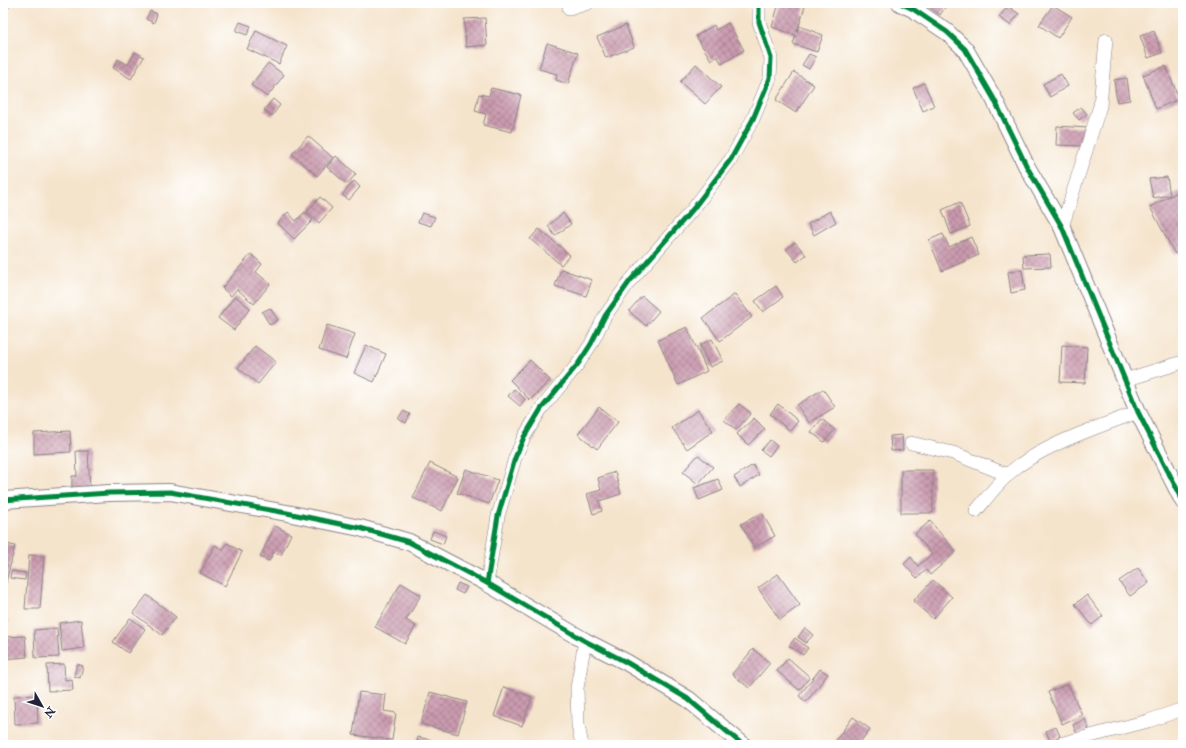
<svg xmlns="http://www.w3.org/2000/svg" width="1186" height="748" viewBox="0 0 1186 748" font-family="'IM FELL Double Pica',serif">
	<defs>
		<pattern id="building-cross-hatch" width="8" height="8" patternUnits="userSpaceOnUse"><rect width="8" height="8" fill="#cb9baf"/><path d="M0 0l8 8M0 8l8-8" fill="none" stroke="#a47e90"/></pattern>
	</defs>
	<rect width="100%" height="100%" fill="#fff"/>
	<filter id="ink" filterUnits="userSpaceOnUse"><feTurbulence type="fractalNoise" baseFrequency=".025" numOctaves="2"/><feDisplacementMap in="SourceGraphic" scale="8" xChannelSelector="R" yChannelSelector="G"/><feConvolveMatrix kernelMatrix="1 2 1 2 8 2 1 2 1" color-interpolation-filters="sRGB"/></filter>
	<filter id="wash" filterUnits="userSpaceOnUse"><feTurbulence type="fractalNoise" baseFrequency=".012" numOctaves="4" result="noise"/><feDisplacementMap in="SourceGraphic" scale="16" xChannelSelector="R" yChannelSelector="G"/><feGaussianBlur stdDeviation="0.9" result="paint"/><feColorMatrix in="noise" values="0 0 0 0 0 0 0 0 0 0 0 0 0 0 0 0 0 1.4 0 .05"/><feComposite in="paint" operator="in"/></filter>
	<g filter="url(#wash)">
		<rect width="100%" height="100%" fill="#f5e4cc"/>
		<g id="blocks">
			<g fill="url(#building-cross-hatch)">
				<path d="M779,3H806L797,32L799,26L823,35L817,52L793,44L796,35L772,27Z"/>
				<path d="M932,3H942L946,6L940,15L929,7Z"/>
				<path d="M1053,5L1072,17L1058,38L1039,25Z"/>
				<path d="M1008,6L1019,14L1010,25L999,17Z"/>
				<path d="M150,11L157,14L154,23L146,19Z"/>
				<path d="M485,18L487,45L466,47L464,19Z"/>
				<path d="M240,22L251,26L247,35L236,31Z"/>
				<path d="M728,23L744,50L722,64L717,56L711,60L696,36L714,25L716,30Z"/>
				<path d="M626,25L634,47L606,58L597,37Z"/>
				<path d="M256,31L287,46L279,64L247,49Z"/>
				<path d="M1154,31L1162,53L1148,58L1140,36Z"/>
				<path d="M547,43L578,53L568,84L556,80L557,74L539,69Z"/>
				<path d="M135,52L144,57L131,79L113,68L118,59L128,65Z"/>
				<path d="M809,54L816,57L809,69L802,65Z"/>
				<path d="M268,63L284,75L267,97L251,85Z"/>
				<path d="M696,64L721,87L705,104L680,82Z"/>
				<path d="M1166,66L1179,99L1156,109L1143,75Z"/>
				<path d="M794,72L814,85L796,113L776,100Z"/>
				<path d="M1061,74L1068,86L1050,97L1043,84Z"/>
				<path d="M1127,78L1130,100L1117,102L1114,80Z"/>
				<path d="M924,83L934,106L923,111L913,88Z"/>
				<path d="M491,88L521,95L512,132L483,125L486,114L475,111L479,94L489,96Z"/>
				<path d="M273,99L280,105L272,116L264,110Z"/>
				<path d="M1081,107L1087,114L1079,120L1073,113Z"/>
				<path d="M1057,126L1088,128L1087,146L1056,145Z"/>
				<path d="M308,136L333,158L317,176L292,154Z"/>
				<path d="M336,156L356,174L347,184L327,167Z"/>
				<path d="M1167,177L1170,195L1153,198L1149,179Z"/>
				<path d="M354,181L360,187L349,200L342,195Z"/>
				<path d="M1183,189V201L1181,202L1183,205V250L1175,254L1150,207Z"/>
				<path d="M320,197L332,208L319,223L307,212Z"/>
				<path d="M960,202L970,226L951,234L942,210Z"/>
				<path d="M830,211L836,222L814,235L808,224Z"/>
				<path d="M288,212L296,221L305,212L313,220L294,239L278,223Z"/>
				<path d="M422,213L435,217L431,226L418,222Z"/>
				<path d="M563,213L571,224L555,236L548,226Z"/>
				<path d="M539,229L570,255L561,265L530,239Z"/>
				<path d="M943,234L949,247L971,237L979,255L942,271L929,240Z"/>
				<path d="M795,242L806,255L797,262L786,249Z"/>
				<path d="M251,254L262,264L256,272L270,284L254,304L237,289L231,296L222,288Z"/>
				<path d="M1050,254L1051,267L1024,268L1023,255Z"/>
				<path d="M561,269L592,280L586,296L555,286Z"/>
				<path d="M1022,270L1025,290L1011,293L1008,272Z"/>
				<path d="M776,286L783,297L763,312L755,301Z"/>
				<path d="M735,294L752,317L720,341L703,318Z"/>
				<path d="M235,296L250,308L234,330L218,318Z"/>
				<path d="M642,296L659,311L646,326L629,311Z"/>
				<path d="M270,308L278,320L270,325L262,312Z"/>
				<path d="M327,325L355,334L346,359L319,350Z"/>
				<path d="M687,327L707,371L678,385L658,340Z"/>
				<path d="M712,339L723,361L710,367L700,345Z"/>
				<path d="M366,345L386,354L374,382L354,373Z"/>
				<path d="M1062,345L1087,347L1085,383L1060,382Z"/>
				<path d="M255,346L276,362L258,384L238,368Z"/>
				<path d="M530,360L550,380L530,400L510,380Z"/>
				<path d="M514,389L525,399L520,406L508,396Z"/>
				<path d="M823,389L835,407L809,423L797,405Z"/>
				<path d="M739,404L751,413L736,430L724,420Z"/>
				<path d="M778,404L798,421L790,431L770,414Z"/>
				<path d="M599,407L618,422L597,449L578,434Z"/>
				<path d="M698,410L713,431L687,449L672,428Z"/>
				<path d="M403,411L410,414L406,423L398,419Z"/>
				<path d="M754,418L765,429L748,445L737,434Z"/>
				<path d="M822,419L835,430L824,442L811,432Z"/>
				<path d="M70,431L71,452L34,454V433Z"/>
				<path d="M902,435L903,450L891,451L890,436Z"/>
				<path d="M770,440L777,446L769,456L761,450Z"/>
				<path d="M76,451H88L90,490L72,491V476H77Z"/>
				<path d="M698,455L713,467L698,484L683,472Z"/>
				<path d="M430,463L458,477L442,511L413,498Z"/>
				<path d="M753,465L759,475L740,487L734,477Z"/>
				<path d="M466,469L498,480L489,504L457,493Z"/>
				<rect x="901" y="470" width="32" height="43"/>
				<path d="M615,472L621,494L599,501L602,511L593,514L587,494L601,490L598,478Z"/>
				<path d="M718,479L723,490L699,500L694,488Z"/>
				<path d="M762,513L775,536L754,548L741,524Z"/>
				<path d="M930,521L956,552L930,575L926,570L917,578L904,564L911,557L918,566L932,554L915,534Z"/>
				<path d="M275,526L291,534L281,555L274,552L269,561L260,557Z"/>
				<path d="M433,531L446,536L443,544L430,539Z"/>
				<path d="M3,543L15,546L4,590H3Z"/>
				<path d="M227,543L242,552L225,586L200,573L215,545L223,550Z"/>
				<path d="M29,555L44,556L40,609H25Z"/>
				<path d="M1138,568L1149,583L1130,596L1119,581Z"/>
				<path d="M11,571L26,573L25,580L10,578Z"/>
				<path d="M778,574L800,605L780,620L758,588Z"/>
				<path d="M933,580L952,597L933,619L913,601Z"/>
				<path d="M401,583L421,595L406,620L416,626L405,644L375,627Z"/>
				<path d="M458,583L467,587L463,594L455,590Z"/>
				<path d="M147,595L176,617L162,635L133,613Z"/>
				<path d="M1087,595L1103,616L1092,625L1075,604Z"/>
				<path d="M5,608L6,621H3V609Z"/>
				<path d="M130,618L145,629L128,653L113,642Z"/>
				<path d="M81,620L84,648L62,651L59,623Z"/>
				<path d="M57,628L59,657L35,658L34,630Z"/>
				<path d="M805,628L813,635L806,643L798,637Z"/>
				<path d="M25,636L27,657L3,659V637Z"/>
				<path d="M795,638L808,648L803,655L789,646Z"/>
				<path d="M753,649L770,663L749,688L732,674Z"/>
				<path d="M788,658L810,677L799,690L777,671Z"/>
				<path d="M64,664L65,680L72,679L73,690L48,691L47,665Z"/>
				<path d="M77,664L83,666L80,678L74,676Z"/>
				<path d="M820,669L828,674L806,702L799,696Z"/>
				<path d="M1068,684L1082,715L1062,724L1048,692Z"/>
				<path d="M504,687L532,697L522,726L494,716Z"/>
				<path d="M359,692L386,695L384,711L396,713L392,740L353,735Z"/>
				<path d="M430,692L467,702L458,734L421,724Z"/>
				<path d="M37,695L38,723L15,724L14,696Z"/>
				<path d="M853,717L870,729L858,745H843L836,740Z"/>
				<path d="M1085,719L1089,729L1077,734L1073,725Z"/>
				<path d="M1056,727L1060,736L1050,741L1046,731Z"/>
				<path d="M418,737L431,740L430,745H403L404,741L417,744Z"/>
				<path d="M386,741L393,742V745H385Z"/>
			</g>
		</g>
	</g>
	<g filter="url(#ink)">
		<use href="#blocks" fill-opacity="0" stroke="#8c8384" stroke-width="1"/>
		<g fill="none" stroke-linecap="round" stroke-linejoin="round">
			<defs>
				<g id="minor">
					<path d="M3,4L4,3"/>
					<path d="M569,9L588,3"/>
					<path d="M1062,227L1100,106L1106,40"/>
					<path d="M1125,380L1183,362"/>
					<path d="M911,443L953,453L1008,475"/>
					<path d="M976,511C989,495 1002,478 1018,466C1054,441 1098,427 1138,412"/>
					<path d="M487,583L498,516L515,458L524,437L541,409L578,364L591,344L605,316L630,281L693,209L731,159L753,119L770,78L771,58L759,22V3"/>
					<path d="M582,745L578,725L577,688L585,641"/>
					<path d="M1056,745L1148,721L1183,709"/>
				</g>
				<g id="tertiary">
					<path d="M900,3L913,9L947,32L965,49L994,99L1027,167L1062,227L1138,412L1183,501"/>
					<path d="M3,500L109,493L170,492L287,513L360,528L409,542L487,583L585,641L626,662L688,699L743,745"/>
				</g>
			</defs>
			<use href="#minor" stroke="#8c8384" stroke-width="14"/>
			<use href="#tertiary" stroke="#8c8384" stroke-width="18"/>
			<use href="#minor" stroke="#fff" stroke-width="13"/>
			<use href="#tertiary" stroke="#fff" stroke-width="16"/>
			<defs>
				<g id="cycleway">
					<path d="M900,3L913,9L947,32L965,49L994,99L1027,167L1062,227L1138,412L1183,501"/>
					<path d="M3,500L109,493L170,492L287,513L360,528L409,542L487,583L585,641L626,662L688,699L743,745"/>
					<path d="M487,583L498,516L515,458L524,437L541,409L578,364L591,344L605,316L630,281L693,209L731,159L753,119L770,78L771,58L759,22V3"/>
				</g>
			</defs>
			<use href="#cycleway" stroke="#fff" stroke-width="8"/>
			<use href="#cycleway" stroke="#00873e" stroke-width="5"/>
		</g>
	</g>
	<rect width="1186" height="748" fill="none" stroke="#fff" stroke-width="16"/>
	<g transform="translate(42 706) rotate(129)" stroke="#ffffff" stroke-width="3" paint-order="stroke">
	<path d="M0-3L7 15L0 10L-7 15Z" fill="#22223b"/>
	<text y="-6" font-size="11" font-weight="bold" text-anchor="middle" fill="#22223b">N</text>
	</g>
</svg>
